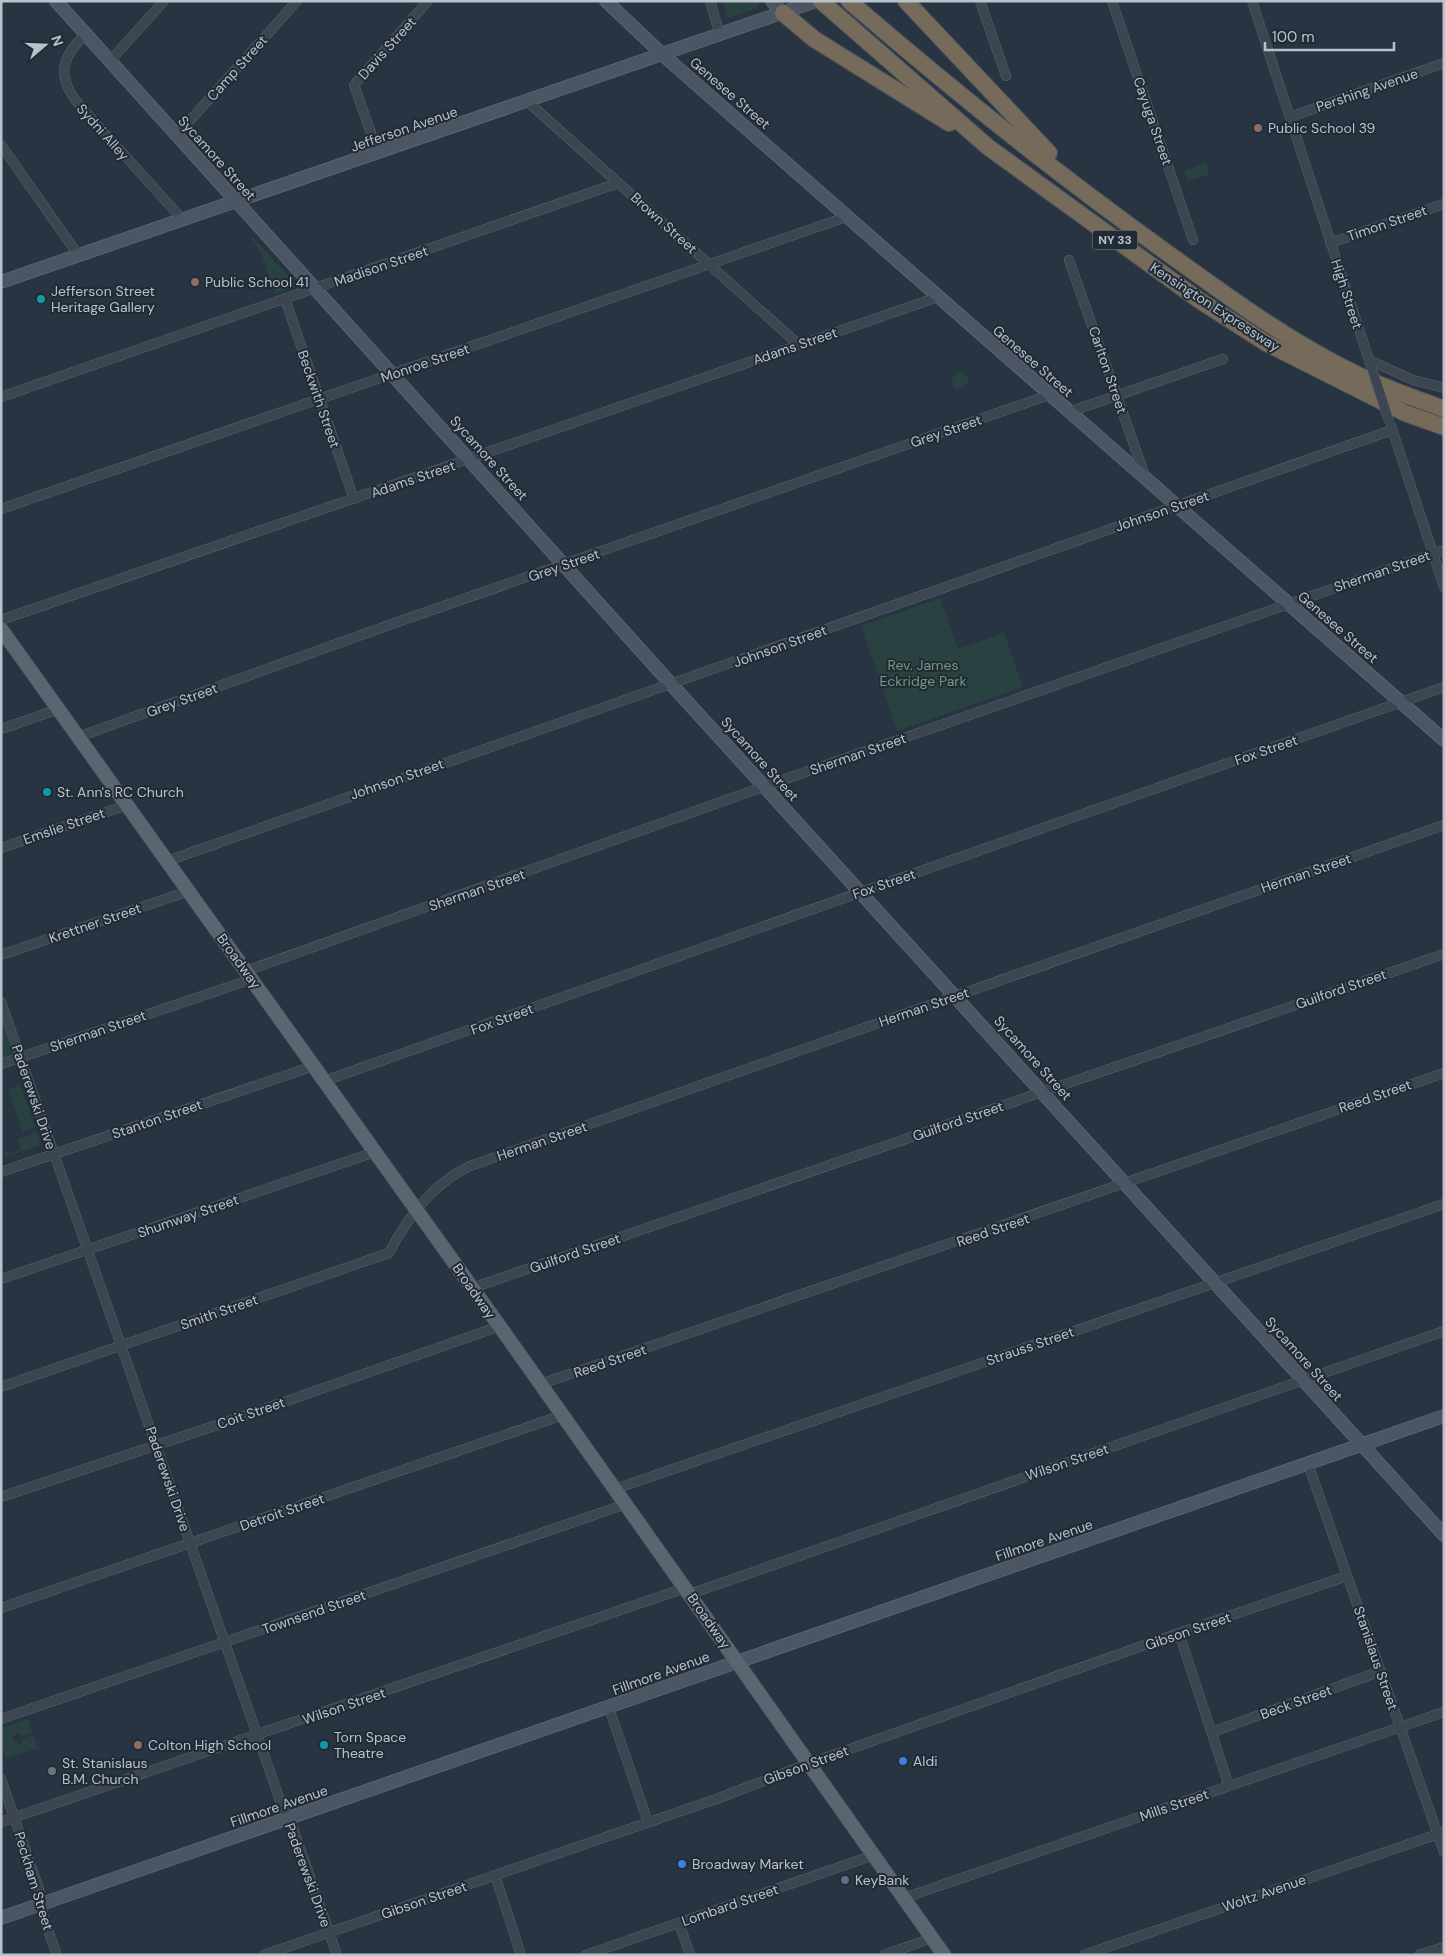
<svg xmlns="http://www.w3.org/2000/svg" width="1445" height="1956" viewBox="0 0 1445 1956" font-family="'DM Sans',sans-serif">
	<rect width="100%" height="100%" fill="#283441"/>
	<g fill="#2a4142">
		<path d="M722,1H759L760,2L758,8L728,18Z"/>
		<path d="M1206,163L1209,174L1188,181L1184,171Z"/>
		<path d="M250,235L295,283L294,287L275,294L262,256Z"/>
		<path d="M960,370L970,379L964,387L955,390L951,380Z"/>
		<path d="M940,598L958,649L1004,633L1023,687L897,731L861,626Z"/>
		<path d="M1,1016L13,1053L1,1059Z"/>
		<path d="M20,1085L35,1127L23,1132L8,1089Z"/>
		<path d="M37,1132L41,1145L6,1157L5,1152L9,1151L10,1153L21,1150L17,1139Z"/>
		<path d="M28,1719L33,1733L23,1736L16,1732L12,1740L21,1745L24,1738L33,1735L38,1748L6,1759L1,1747V1728Z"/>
	</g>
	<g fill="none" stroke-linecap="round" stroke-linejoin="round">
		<defs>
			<g id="street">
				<path d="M710,1L720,35"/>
				<path d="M980,1L1006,76"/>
				<path d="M1112,1L1193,240"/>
				<path d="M1252,1L1371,366"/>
				<path d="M86,34C59,59 57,78 80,106L183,220"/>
				<path d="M110,61L164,1"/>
				<path d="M528,102L799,345"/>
				<path d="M1290,117L1444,63"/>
				<path d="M177,135L297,1"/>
				<path d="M1,145L79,256"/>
				<path d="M378,153L354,85L428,1"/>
				<path d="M1330,243L1444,204"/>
				<path d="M1069,260L1145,476"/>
				<path d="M285,299L354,499"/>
				<path d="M1369,360L1413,380L1444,388"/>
				<path d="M1,397L618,183"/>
				<path d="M1069,412L1223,359"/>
				<path d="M1391,426L1444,587"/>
				<path d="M1,509L849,216"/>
				<path d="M1,620L938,297"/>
				<path d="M1,729L59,709"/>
				<path d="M78,737L389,625L1049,395"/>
				<path d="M1,848L127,805"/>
				<path d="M167,861L1392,430"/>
				<path d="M1,955L189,891"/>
				<path d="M246,971L777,782L1444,550"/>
				<path d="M1,1002L282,1806L293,1828L337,1955"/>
				<path d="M1,1064L252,979"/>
				<path d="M324,1081L1444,687"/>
				<path d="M1,1172L314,1066"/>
				<path d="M1,1279L375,1152"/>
				<path d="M472,1288L1444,954"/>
				<path d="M541,1384L1444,1073"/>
				<path d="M1,1387L389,1253C407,1218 434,1183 470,1166L1444,825"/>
				<path d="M1308,1464L1444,1852"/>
				<path d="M615,1489L1444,1204"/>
				<path d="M1,1497L244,1416L500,1326"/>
				<path d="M690,1594L1444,1331"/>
				<path d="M1,1608L563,1415"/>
				<path d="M1179,1633L1229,1786"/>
				<path d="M609,1708L648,1822"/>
				<path d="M1,1719L626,1504"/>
				<path d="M1212,1732L1381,1671"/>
				<path d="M1,1779L39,1889L44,1919L57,1955"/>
				<path d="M1,1822L685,1588"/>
				<path d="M495,1875L521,1955"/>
				<path d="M904,1898L1444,1712"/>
				<path d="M679,1923L690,1955"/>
				<path d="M264,1955L719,1798L810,1763L1179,1633L1347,1576"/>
				<path d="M586,1955L874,1855"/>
				<path d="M884,1955L932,1938"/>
				<path d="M1084,1955L1444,1832"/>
				<path d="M1419,1955L1444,1947"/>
			</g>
			<g id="secondary">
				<path d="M56,1L671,684L1444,1535"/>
				<path d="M606,1L663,55L1444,740"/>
				<path d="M772,1L783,13"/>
				<path d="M1,282L816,1"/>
				<path d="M1,1918L1444,1416"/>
			</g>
			<path id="primary" d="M1,629L513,1345L944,1955"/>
			<g id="highway">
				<path d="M821,1L988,147L1199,300L1266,343L1405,413L1444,427"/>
				<path d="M849,1C951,89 1057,174 1166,252C1227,296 1288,341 1356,374C1384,388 1415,398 1444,409"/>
				<path d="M906,1L1049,153"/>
				<path d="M783,13L814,39L949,123"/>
			</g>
		</defs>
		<use href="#street" stroke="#5a646e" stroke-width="10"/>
		<use href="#secondary" stroke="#5a646e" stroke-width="14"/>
		<use href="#primary" stroke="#464f5a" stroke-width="15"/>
		<use href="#highway" stroke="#47515b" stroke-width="18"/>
		<use href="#street" stroke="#3c4651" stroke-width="9"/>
		<use href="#secondary" stroke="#4b5564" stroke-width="12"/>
		<use href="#primary" stroke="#5b6571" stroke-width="14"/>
		<use href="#highway" stroke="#766a5a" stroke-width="16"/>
		<defs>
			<path id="street-bridge" d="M1371,366L1389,421"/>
		</defs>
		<use href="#street-bridge" stroke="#5a646e" stroke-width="10" stroke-linecap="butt"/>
		<use href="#street-bridge" stroke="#3c4651" stroke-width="9"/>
	</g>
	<g fill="#8d6e63" stroke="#212b36" stroke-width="2">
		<circle cx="1258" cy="128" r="5"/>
		<circle cx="195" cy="282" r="5"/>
		<circle cx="138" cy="1745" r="5"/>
	</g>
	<g fill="#0f9aa8" stroke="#212b36" stroke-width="2">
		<circle cx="41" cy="299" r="5"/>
		<circle cx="47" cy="792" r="5"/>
		<circle cx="324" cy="1745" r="5"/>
	</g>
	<g fill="#3f7fe0" stroke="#212b36" stroke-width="2">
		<circle cx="903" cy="1761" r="5"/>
		<circle cx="682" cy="1864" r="5"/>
	</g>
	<circle fill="#6b7280" stroke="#212b36" stroke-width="2" cx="52" cy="1771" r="5"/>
	<circle fill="#5c6f8a" stroke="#212b36" stroke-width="2" cx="845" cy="1880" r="5"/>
	<g text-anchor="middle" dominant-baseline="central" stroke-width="4" stroke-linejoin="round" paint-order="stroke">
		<rect fill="#212b36" stroke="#8b949e" stroke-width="1" x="1092.5" y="230.5" width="45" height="19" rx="4"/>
		<g font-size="12" font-weight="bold" fill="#b9c1cb">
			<text x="1115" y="240">NY 33</text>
		</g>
		<g font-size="14" fill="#b9c1cb" stroke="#212b36">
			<text transform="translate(387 48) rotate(-48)">Davis Street</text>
			<text transform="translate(237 68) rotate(-48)">Camp Street</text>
			<text transform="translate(1367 90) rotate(-19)">Pershing Avenue</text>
			<text transform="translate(730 93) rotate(41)">Genesee Street</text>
			<text transform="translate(1153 121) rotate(71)">Cayuga Street</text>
			<text transform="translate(404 129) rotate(-19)">Jefferson Avenue</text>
			<text transform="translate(103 132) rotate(48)">Sydni Alley</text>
			<text transform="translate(217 158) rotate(48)">Sycamore Street</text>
			<text transform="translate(664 223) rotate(42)">Brown Street</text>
			<text transform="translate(1387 223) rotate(-19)">Timon Street</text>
			<text transform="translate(381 266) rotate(-19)">Madison Street</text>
			<text transform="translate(1347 294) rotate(72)">High Street</text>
			<text transform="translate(1215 307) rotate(33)">Kensington Expressway</text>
			<text transform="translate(795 346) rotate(-19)">Adams Street</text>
			<text transform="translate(1033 361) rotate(41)">Genesee Street</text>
			<text transform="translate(425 363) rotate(-19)">Monroe Street</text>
			<text transform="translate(1108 370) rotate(71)">Carlton Street</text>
			<text transform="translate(319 399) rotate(71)">Beckwith Street</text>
			<text transform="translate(946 431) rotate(-19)">Grey Street</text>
			<text transform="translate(489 458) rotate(48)">Sycamore Street</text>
			<text transform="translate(413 479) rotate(-19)">Adams Street</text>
			<text transform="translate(1162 511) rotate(-19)">Johnson Street</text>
			<text transform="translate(564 565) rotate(-19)">Grey Street</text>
			<text transform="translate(1382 571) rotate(-19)">Sherman Street</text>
			<text transform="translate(1338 627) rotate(41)">Genesee Street</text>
			<text transform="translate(780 646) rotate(-20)">Johnson Street</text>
			<text transform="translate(182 700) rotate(-20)">Grey Street</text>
			<text transform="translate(1266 750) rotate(-19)">Fox Street</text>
			<text transform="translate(858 754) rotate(-19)">Sherman Street</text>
			<text transform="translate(760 759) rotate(48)">Sycamore Street</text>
			<text transform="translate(397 779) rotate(-19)">Johnson Street</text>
			<text transform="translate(64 826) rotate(-19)">Emslie Street</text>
			<text transform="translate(1306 873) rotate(-19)">Herman Street</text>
			<text transform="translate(884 884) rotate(-19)">Fox Street</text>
			<text transform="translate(477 890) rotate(-19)">Sherman Street</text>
			<text transform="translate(95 923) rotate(-19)">Krettner Street</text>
			<text transform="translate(239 961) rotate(54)">Broadway</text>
			<text transform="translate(1341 989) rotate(-19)">Guilford Street</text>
			<text transform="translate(924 1007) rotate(-19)">Herman Street</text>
			<text transform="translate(502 1019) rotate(-20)">Fox Street</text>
			<text transform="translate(98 1031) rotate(-19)">Sherman Street</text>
			<text transform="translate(1033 1058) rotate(48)">Sycamore Street</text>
			<text transform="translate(1375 1096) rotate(-19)">Reed Street</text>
			<text transform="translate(34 1097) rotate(71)">Paderewski Drive</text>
			<text transform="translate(157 1119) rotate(-19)">Stanton Street</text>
			<text transform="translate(958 1121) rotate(-19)">Guilford Street</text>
			<text transform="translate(542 1141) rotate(-19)">Herman Street</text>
			<text transform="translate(188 1216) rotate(-19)">Shumway Street</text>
			<text transform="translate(993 1230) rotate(-19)">Reed Street</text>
			<text transform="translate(575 1253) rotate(-19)">Guilford Street</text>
			<text transform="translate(474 1291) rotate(55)">Broadway</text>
			<text transform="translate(219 1312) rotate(-19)">Smith Street</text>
			<text transform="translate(1030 1346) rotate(-19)">Strauss Street</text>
			<text transform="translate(1304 1359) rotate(48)">Sycamore Street</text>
			<text transform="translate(610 1361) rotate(-19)">Reed Street</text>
			<text transform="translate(251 1413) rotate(-19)">Coit Street</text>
			<text transform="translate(1067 1462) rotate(-19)">Wilson Street</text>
			<text transform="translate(168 1479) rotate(71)">Paderewski Drive</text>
			<text transform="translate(282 1512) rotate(-19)">Detroit Street</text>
			<text transform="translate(1044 1540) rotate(-19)">Fillmore Avenue</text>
			<text transform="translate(314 1612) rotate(-19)">Townsend Street</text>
			<text transform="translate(709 1621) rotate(55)">Broadway</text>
			<text transform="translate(1188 1631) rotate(-19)">Gibson Street</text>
			<text transform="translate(1376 1658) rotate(71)">Stanislaus Street</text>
			<text transform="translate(661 1673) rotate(-20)">Fillmore Avenue</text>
			<text transform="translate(1296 1702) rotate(-20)">Beck Street</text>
			<text transform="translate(344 1706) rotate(-19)">Wilson Street</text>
			<text transform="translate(806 1765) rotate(-20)">Gibson Street</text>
			<text transform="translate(1174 1805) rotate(-19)">Mills Street</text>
			<text transform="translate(279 1806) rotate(-19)">Fillmore Avenue</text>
			<text transform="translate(308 1875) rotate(70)">Paderewski Drive</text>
			<text transform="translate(34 1881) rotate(73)">Peckham Street</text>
			<text transform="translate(1264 1893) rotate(-19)">Woltz Avenue</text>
			<text transform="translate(424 1900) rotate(-19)">Gibson Street</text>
			<text transform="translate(730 1905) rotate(-19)">Lombard Street</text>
		</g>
		<g font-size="14" fill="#b9c1cb" stroke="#212b36" text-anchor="start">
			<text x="1268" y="128">Public School 39</text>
			<text x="205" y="282">Public School 41</text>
			<text x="51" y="291">Jefferson Street<tspan x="51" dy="16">Heritage Gallery</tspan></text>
			<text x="57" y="792">St. Ann's RC Church</text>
			<text x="334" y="1737">Torn Space<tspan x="334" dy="16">Theatre</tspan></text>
			<text x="148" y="1745">Colton High School</text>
			<text x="913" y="1761">Aldi</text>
			<text x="62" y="1763">St. Stanislaus<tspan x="62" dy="16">B.M. Church</tspan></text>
			<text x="692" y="1864">Broadway Market</text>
			<text x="855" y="1880">KeyBank</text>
		</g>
		<g font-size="14" fill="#729a79" stroke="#212b36">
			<text x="923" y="665">Rev. James<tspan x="923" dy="16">Eckridge Park</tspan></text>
		</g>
	</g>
	<rect width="1445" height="1956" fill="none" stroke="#b9c1cb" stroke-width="5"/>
	<g transform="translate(45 45) rotate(71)" stroke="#212b36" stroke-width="4" paint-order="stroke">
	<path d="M0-4L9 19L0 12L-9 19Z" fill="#b9c1cb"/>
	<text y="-8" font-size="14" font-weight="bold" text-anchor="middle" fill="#b9c1cb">N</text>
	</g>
	<path d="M1265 42v8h129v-8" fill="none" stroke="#b9c1cb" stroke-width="2.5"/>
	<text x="1272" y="42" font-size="15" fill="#b9c1cb" stroke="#212b36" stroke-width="4" paint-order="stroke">100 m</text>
</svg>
